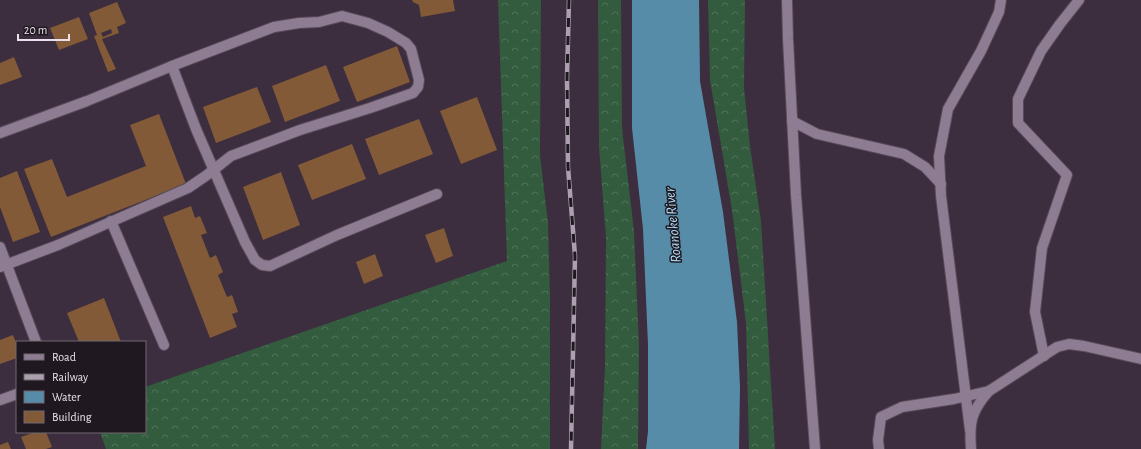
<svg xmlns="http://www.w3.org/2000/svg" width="1141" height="449" viewBox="0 0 1141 449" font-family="'Alegreya Sans',sans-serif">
	<defs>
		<pattern id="forest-crowns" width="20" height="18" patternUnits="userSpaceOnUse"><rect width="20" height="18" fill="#335b3e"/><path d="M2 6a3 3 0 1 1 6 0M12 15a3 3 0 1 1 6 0" fill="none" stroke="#51725a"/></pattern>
	</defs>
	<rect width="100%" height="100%" fill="#3c2d3f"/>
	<g fill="url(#forest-crowns)">
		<path d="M498,0H541L540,155L548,223L550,295V449H106L100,432H145V387L507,261Z"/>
		<path d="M598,0H621L622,128L634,231L639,346L638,449H601L605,366L606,238L599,147Z"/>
		<path d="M708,0H745L744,88L750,146L761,221L775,449H749L746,323L732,210L710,80Z"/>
	</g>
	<path fill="#578ca9" d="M632,0H699L700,81L723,212L737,322L740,387L739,449H646L648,431V345L643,229L632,128Z"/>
	<g fill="#825a37" fill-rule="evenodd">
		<path d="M412,0H453L455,11L421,17L419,5L413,2Z"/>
		<path d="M117,2L126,23L117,27L119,33L102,39L116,69L108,72L94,36L97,35L89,13ZM111,29L112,33L103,37L101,33Z"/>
		<path d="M79,17L88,39L59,50L50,28Z"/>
		<path d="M397,46L410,82L357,102L343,67Z"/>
		<path d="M14,57L22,77L0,85V63Z"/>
		<path d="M326,65L340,101L285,122L272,86Z"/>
		<path d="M257,87L271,122L216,143L203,107Z"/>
		<path d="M477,97L497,150L461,164L440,111Z"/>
		<path d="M159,114L186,184L51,237L24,169L52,159L67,197L146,166L130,125Z"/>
		<path d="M419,119L433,154L379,175L365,139Z"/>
		<path d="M352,144L366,179L312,200L298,165Z"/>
		<path d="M17,171L40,232L13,242L0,207V178Z"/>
		<path d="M281,172L300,225L263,240L243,187Z"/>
		<path d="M191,206L195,218L200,216L207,233L201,235L210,258L216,255L223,272L218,275L227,297L232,295L238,312L232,314L237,327L210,338L163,217Z"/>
		<path d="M444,228L453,256L436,263L425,235Z"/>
		<path d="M375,254L383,276L364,284L356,262Z"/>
		<path d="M104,298L121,342H79L67,313Z"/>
		<path d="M13,335L17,345V358L0,364V340Z"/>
		<path d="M35,432H46L52,447L46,449H26L21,437Z"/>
		<path d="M8,442L11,449H0V445Z"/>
	</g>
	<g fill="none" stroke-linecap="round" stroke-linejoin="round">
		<defs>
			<g id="minor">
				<path d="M787,0L788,39L796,195L815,449"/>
				<path d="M172,66L196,129L245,242L255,260L262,265L270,266L337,235L437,194"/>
				<path d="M792,121L817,134L904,154L925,167L941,184"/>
				<path d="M0,133L87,101L172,66L274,27L299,23L319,22L342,16L368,23L388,32L406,43L411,49L419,80L418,87L413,93L370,108L300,130L231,156L207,175L188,188L58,245L0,267"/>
				<path d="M111,221L164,345"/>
				<path d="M0,247L36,342"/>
				<path d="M1044,356L1035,312L1042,248L1067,175L1018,123V99L1041,51L1060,24L1079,0"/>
				<path d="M0,400L17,394"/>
				<path d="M970,430L941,196L939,156L948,109L981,51L999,12L1001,0"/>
				<path d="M879,449L878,440L881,417L902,407L954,399L989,391"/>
				<path d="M971,449C969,423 971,411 989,391L1057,347L1069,344L1084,346L1141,359"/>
			</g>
		</defs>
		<use href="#minor" stroke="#574a59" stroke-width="12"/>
		<use href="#minor" stroke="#8e7d92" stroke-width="10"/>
		<defs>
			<path id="rail" d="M569,0L567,77L568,167L575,256L571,449"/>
		</defs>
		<use href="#rail" stroke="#aca0af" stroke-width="4.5"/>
		<use href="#rail" stroke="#1f1820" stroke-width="3" stroke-dasharray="9" stroke-linecap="butt"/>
	</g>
	<g text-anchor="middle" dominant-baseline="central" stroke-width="3" stroke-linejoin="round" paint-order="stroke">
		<g font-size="15" font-style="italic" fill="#acdbf5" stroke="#1f1820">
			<text transform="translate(673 225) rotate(-95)">Roanoke River</text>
		</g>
	</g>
	<rect x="16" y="341" width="130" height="92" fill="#1f1820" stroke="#706872"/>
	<rect x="24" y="354" width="20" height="6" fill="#8e7d92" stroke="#706872"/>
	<text x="52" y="361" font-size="12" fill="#eae0ec">Road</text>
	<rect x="24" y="374" width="20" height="6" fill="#aca0af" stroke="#706872"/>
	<text x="52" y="381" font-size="12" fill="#eae0ec">Railway</text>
	<rect x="24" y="391" width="20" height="12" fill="#578ca9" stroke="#706872"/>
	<text x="52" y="401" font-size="12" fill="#eae0ec">Water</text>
	<rect x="24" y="411" width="20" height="12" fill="#825a37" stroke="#706872"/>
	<text x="52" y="421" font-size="12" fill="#eae0ec">Building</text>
	<path d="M18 34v6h51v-6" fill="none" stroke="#eae0ec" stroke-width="2"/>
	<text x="24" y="34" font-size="12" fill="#eae0ec" stroke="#1f1820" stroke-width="3" paint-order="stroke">20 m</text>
</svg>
